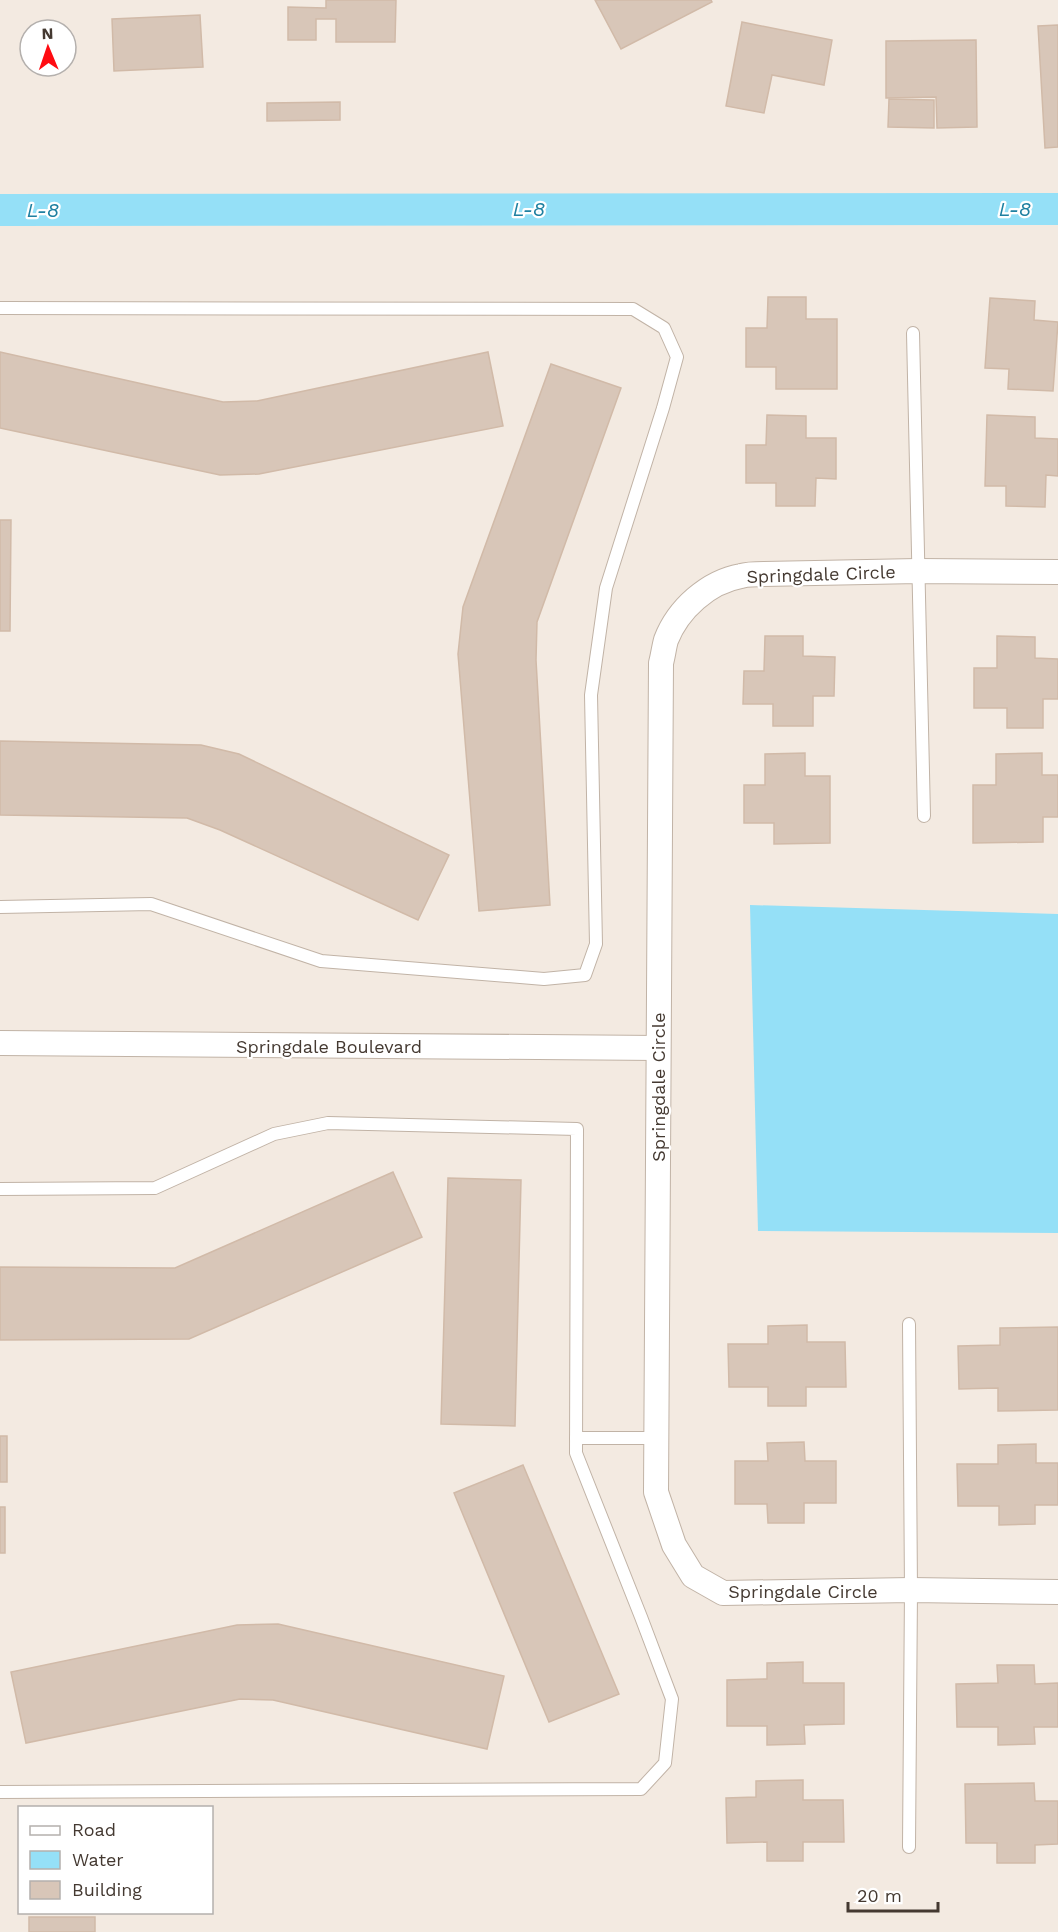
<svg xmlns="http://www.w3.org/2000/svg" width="1058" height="1932" viewBox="0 0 1058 1932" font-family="'Work Sans',sans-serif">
	<rect width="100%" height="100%" fill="#f3eae1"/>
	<path fill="#95e0f7" d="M750,905L1058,914V1233L758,1231Z"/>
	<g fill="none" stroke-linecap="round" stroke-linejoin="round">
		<path stroke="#95e0f7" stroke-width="32" d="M0,210L1058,209"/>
	</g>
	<g fill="#d8c6b8" stroke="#d1baa8" stroke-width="1.5">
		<path d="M326,0H396L395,42H336V19H316V40H288V7L326,8Z"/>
		<path d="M595,0H711L712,2L621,49Z"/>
		<path d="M200,15L203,67L114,71L112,19Z"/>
		<path d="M742,22L832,40L824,85L772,75L764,113L726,106Z"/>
		<path d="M1058,25V147L1045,148L1038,26Z"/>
		<path d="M976,40L977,127L937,128L936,97L886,98V41Z"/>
		<path d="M889,99L934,100V128L888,127Z"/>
		<path d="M340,102V120L267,121V103Z"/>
		<path d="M768,297H806V319H837V389H776V367H746V328H767Z"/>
		<path d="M990,298L1035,301L1034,320L1058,322L1053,391L1008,389L1009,369L985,368Z"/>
		<path d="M0,352L223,402L257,401L488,352L503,426L259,474L220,475L0,428Z"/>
		<path d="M551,364L621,388L537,622L536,660L550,905L479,911L458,654L463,607Z"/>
		<path d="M767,415L806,416V438H836V479L816,478L815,506H776V483H746V445H766Z"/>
		<path d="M987,415L1035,417V438L1058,439V476L1046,475L1045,507L1006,506V486H985Z"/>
		<path d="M0,520H11L10,631H0Z"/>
		<path d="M765,636H803V656L835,657L834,696H813V726H773V704H743L744,671H764Z"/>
		<path d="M997,636L1035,637V658L1058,659V699H1043V728H1007V708H974V668H997Z"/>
		<path d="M0,741L201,745L239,754L449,855L418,920L220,830L187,818L0,815Z"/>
		<path d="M805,753V776H830V843L774,844V823H744V785H765V754Z"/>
		<path d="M1042,753V775H1058V817H1043V842L973,843V785H996V754Z"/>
		<path d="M393,1172L422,1237L189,1339L0,1340V1267L175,1268Z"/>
		<path d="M448,1178L521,1180L515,1426L441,1424Z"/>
		<path d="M807,1325V1342H845L846,1387H806V1406H768V1387H729L728,1344H768V1326Z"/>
		<path d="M1058,1327V1410L998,1411V1388L959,1389L958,1346L1000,1345V1328Z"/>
		<rect x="0" y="1436" width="7" height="46"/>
		<path d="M804,1442L805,1461H836V1503H804V1523H768L767,1504H735V1461H768L767,1443Z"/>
		<path d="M1036,1444V1463H1058V1505H1035V1524L999,1525V1506H958L957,1464H998V1445Z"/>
		<path d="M523,1465L619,1694L549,1722L454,1493Z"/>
		<rect x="0" y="1507" width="5" height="46"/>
		<path d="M278,1624L504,1676L487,1749L273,1700L240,1699L26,1743L11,1672L237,1625Z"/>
		<path d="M803,1662V1683H844V1724L804,1725L805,1744L767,1745V1726H727V1680L767,1679V1663Z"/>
		<path d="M997,1665H1034L1035,1684L1058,1683V1727H1034L1035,1744L998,1745V1727H957L956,1684L998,1683Z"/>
		<path d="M803,1780V1800H843L844,1842H803V1861H767V1842L727,1843L726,1798L756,1797V1781Z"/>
		<path d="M1034,1783L1035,1801H1058V1844L1035,1845V1863H997V1843H966L965,1784Z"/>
		<rect x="29" y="1917" width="66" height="15"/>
	</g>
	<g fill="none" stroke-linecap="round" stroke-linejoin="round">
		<defs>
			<g id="lane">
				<path d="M0,308L633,309L664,328L677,357L663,408L606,588L591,695L596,944L585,975L544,979L321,961L151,904L0,907"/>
				<path d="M913,333L924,816"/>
				<path d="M0,1189L155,1188L274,1134L328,1123L577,1129L576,1453L641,1617L672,1699L665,1763L641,1789L0,1792"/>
				<path d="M576,1438H656"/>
				<path d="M909,1847L911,1590L909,1324"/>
			</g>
			<g id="street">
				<path d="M1058,572L918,571L764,574C756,574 748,574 741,576C708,582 678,609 666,640C664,647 663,656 661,663L656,1492L674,1545L693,1576L723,1593L911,1590L1058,1592"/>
				<path d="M0,1043L658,1048"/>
			</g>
		</defs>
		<use href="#lane" stroke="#c1b3a6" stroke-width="14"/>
		<use href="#street" stroke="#c1b3a6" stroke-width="26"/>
		<use href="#lane" stroke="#fff" stroke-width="12"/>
		<use href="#street" stroke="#fff" stroke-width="24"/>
	</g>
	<g text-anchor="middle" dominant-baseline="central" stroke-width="4.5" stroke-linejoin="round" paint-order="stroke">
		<g font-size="18" fill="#443931" stroke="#fff">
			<text transform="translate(821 574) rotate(-2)">Springdale Circle</text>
			<text x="329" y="1046">Springdale Boulevard</text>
			<text transform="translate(658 1087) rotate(-90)">Springdale Circle</text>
			<text x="803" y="1591">Springdale Circle</text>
		</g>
		<g font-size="20" font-style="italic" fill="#1f80a1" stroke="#fff">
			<text x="529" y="209">L-8</text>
			<text x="1015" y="209">L-8</text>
			<text x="43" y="210">L-8</text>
		</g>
	</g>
	<rect x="18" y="1806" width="195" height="108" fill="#ffffff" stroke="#b4b0ad" stroke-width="1.5"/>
	<rect x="30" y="1826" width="30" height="9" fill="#ffffff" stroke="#b4b0ad" stroke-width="1.5"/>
	<text x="72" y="1836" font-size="18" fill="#443931">Road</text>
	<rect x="30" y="1851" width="30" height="18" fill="#95e0f7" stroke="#b4b0ad" stroke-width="1.5"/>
	<text x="72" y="1866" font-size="18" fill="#443931">Water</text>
	<rect x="30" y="1881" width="30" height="18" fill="#d8c6b8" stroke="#b4b0ad" stroke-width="1.5"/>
	<text x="72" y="1896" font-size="18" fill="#443931">Building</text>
	<g transform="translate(48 48) rotate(358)"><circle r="28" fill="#ffffff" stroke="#b4b0ad" stroke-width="1.5"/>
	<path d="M0-4.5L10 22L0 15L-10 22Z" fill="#ff0b11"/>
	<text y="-9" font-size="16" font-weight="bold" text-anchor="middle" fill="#443931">N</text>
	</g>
	<path d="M848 1902v9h90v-9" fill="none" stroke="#443931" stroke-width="3"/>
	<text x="857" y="1902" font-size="18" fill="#443931" stroke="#ffffff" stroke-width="4.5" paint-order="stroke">20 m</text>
</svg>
